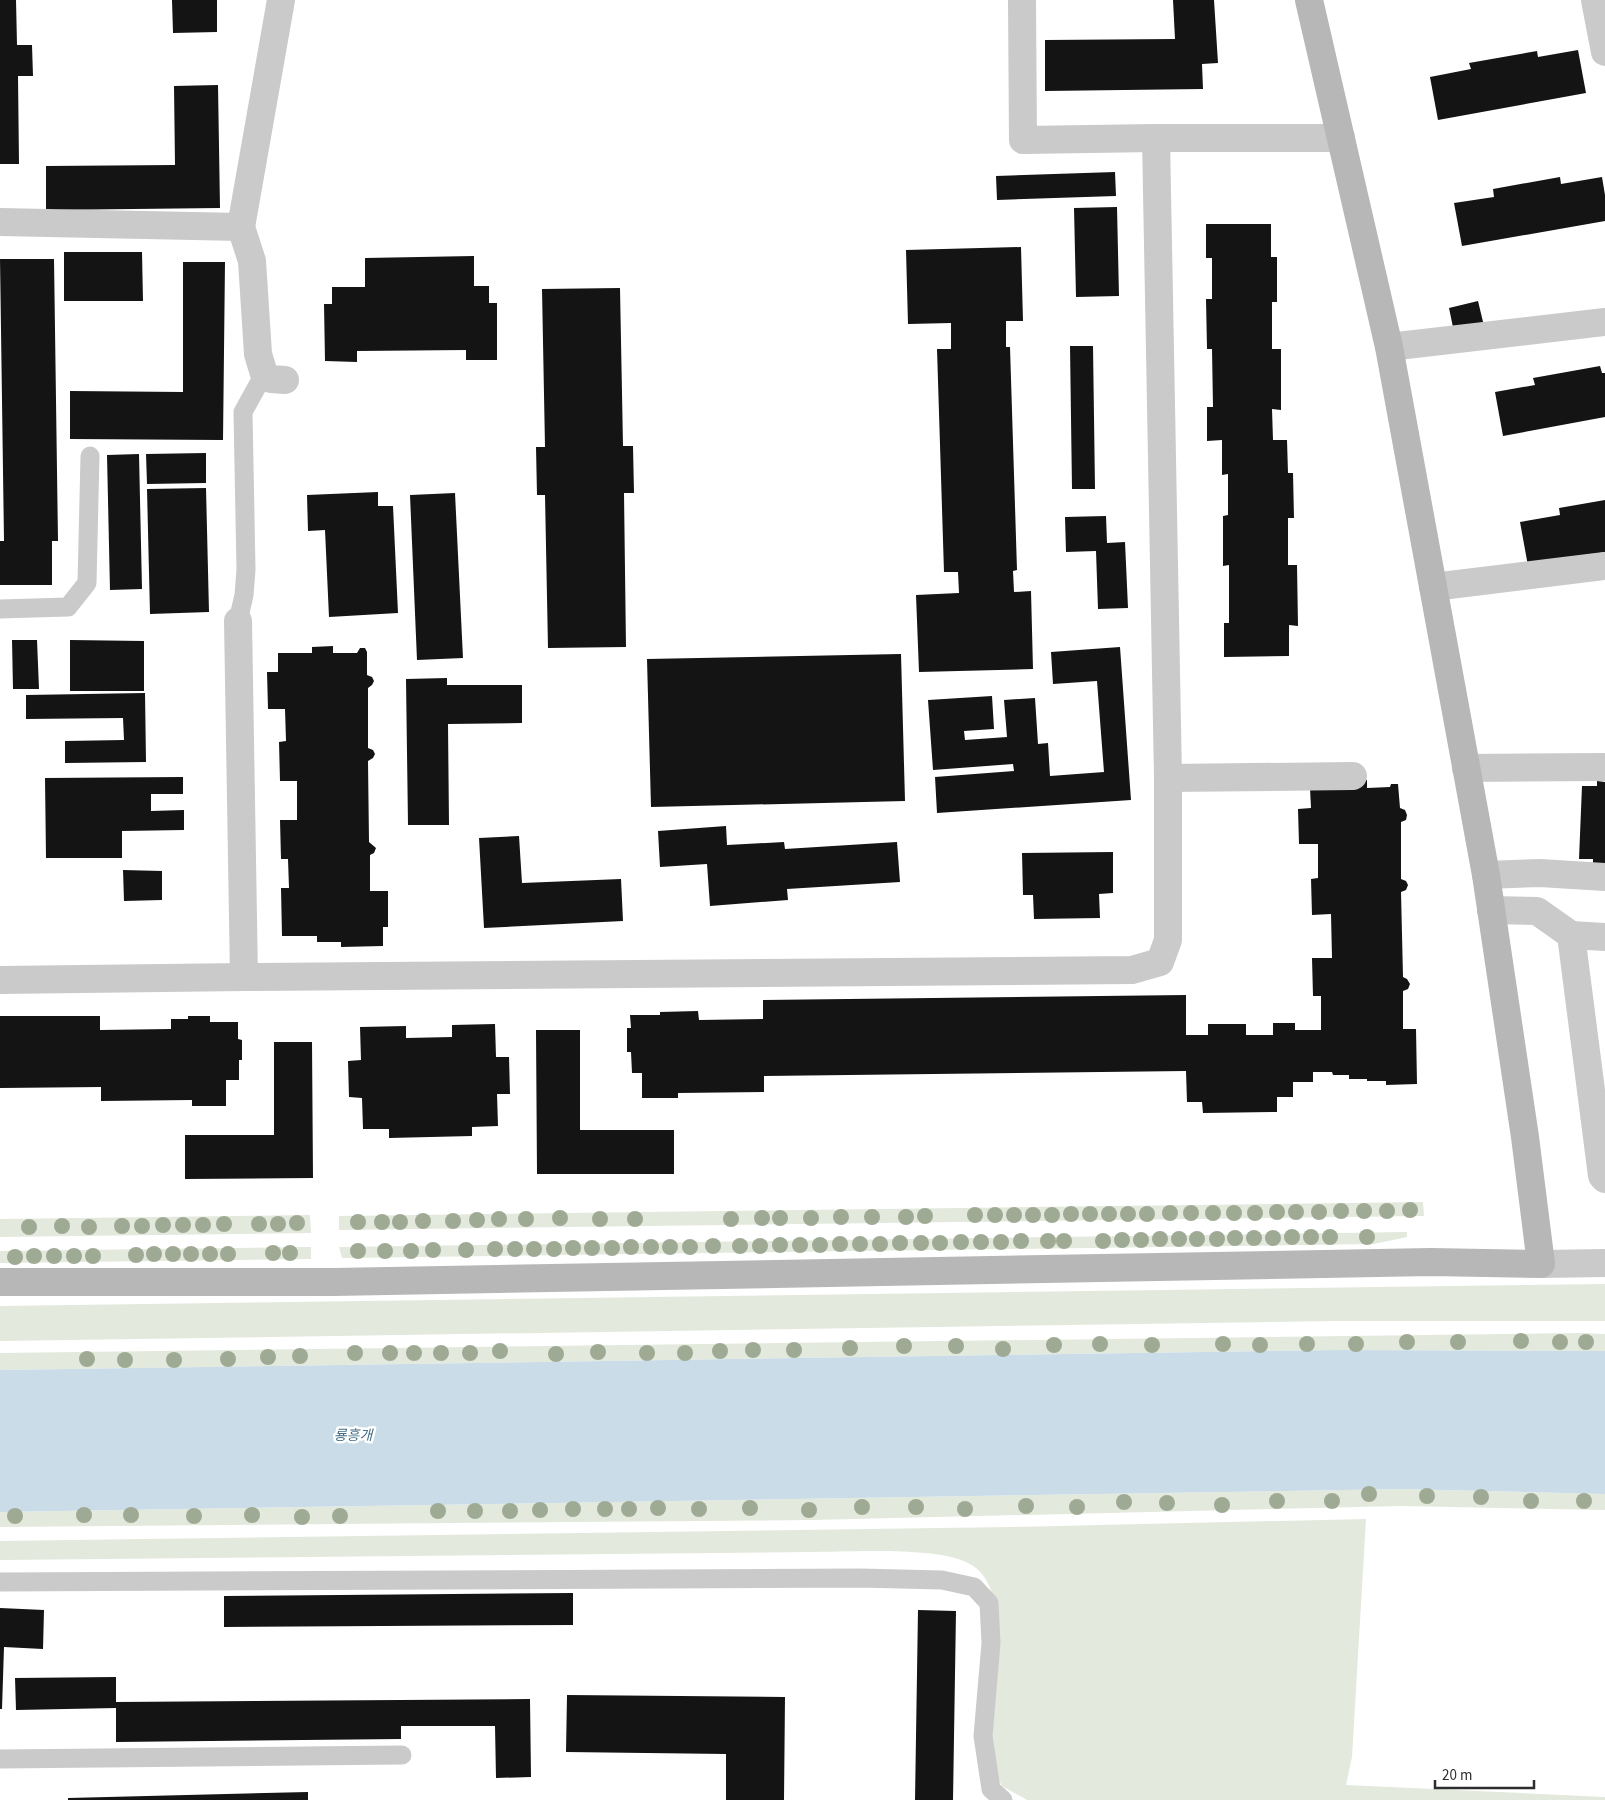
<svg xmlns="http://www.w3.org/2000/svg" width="1605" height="1800" viewBox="0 0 1605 1800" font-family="'Source Sans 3','Noto Sans KR',sans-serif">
	<rect width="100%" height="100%" fill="#fff"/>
	<g fill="#e3e9dc">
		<path d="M1423,1202L1424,1216L339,1230V1216Z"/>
		<path d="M310,1215L311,1233L0,1237V1219Z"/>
		<path d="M1407,1232V1237L1374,1244L347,1258H342L339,1247Z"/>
		<path d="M311,1247V1259L0,1263V1251Z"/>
		<path d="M1605,1284V1321H1333L0,1341V1306Z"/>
		<path d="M1581,1333L1605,1334V1351L1338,1350L0,1370V1353Z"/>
		<path d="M1402,1489L1605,1494V1510L1401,1506L811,1520L0,1527V1512Z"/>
		<path d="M1366,1519L1352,1757L1346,1785L1605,1797V1800H1027L1002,1786L994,1772L990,1744L995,1607C992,1589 986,1572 968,1563C937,1546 846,1552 808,1552L0,1560V1541L1012,1527Z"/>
	</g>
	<path fill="#c9dce8" d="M1338,1350L1605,1351V1494L1402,1489L0,1512V1370Z"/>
	<g fill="#141414">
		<path d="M0,0H16L17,45H32L33,76H18L19,164H0Z"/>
		<path d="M172,0H217V32L173,33Z"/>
		<path d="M1173,0H1214L1218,63L1202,64L1203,89L1045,91V40L1175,39Z"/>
		<path d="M1578,50L1586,93L1438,120L1430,77L1471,69L1469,63L1537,51L1538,57Z"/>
		<path d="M218,85L220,208L46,210V166L175,165L174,86Z"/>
		<path d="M1115,172L1116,196L997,200L996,176Z"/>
		<path d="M1560,177L1561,184L1602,177L1605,195V221L1462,246L1454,203L1494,197L1493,189Z"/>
		<path d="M1117,207L1119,296L1076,297L1074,208Z"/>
		<path d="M1206,224H1271V257H1277V302H1272V349H1281V410L1272,409L1273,440H1287L1288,473H1293L1294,518H1288V565H1297L1298,626L1289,625V656L1224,657V623H1229V565L1223,566V516L1228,515V474L1222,475V440L1207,441V407H1213L1212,349H1207L1206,299H1212V258H1206Z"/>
		<path d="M1021,247L1023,321H1006V347H1010L1017,570L1013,571L1014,592L1031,591L1033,669L919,672L916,595L959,593L958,572H944L937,349H951V323L908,324L906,250Z"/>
		<path d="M64,252H142L143,301H64Z"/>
		<path d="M474,256V286H489V303H497V360H466V350L357,351V362L325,361L324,304H332V287H365V258Z"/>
		<path d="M0,259H54L58,541H52V585H0V541H4Z"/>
		<path d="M183,262H225L223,440L70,439V391L183,392Z"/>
		<path d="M620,288L623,446H633L634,493H624L626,647L548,648L545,495H537L536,447H545L542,289Z"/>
		<path d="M1478,301L1484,326L1454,332L1449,308Z"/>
		<path d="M1070,346H1093L1095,489H1072Z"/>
		<path d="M1600,366L1602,373H1605V417L1503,436L1495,392L1535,385L1533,378Z"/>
		<path d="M206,453V483L147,484L146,454Z"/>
		<path d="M139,454L142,589L110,590L107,455Z"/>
		<path d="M206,488L209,612L150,614L147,489Z"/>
		<path d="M378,492V506H393L398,613L329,617L325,530L308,531L307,495Z"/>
		<path d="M455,493L463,658L417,660L410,495Z"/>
		<path d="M1605,500V552L1528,566L1520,522L1560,515L1559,508Z"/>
		<path d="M1106,516L1107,543L1125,542L1128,608L1098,609L1096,551L1066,552L1065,517Z"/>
		<path d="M12,640H37L39,689H13Z"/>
		<path d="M70,640L144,641V691H70Z"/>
		<path d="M333,646V653H357L360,648H365L367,652V675L372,677L374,681L372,685L368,688V748L373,750L375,754L373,758L368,761L369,842L376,848L374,853L370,855V891H388V927H383V946L341,947V942H317V936H282L281,888H289L288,859H281L280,820H297V781H280L279,742L286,741L285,709H268L267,672H278V653H312V647Z"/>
		<path d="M1120,647L1131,800L937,813L935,777L1014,771L1013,764L933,770L928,700L992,696L994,729L964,731L965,740L1007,737L1004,700L1035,698L1038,744L1048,743L1050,776L1104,772L1097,681L1053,684L1051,652Z"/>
		<path d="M901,654L905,801L651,807L647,659Z"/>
		<path d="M447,678V685H522V723L448,724L449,825H408L406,679Z"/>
		<path d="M145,693L146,762L65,763V741L124,740L123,718L26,719V695Z"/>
		<path d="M183,777V794H151V811L184,810V830L122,831V858H46L45,778Z"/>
		<path d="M1367,780V788L1390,787L1391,784H1398L1400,808L1405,810L1407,815L1406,820L1401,822V879L1406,881L1408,885L1406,890L1401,892L1403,977L1407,979L1410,984L1408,989L1403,991V1029H1416L1417,1084L1386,1085V1081H1367V1079H1349V1075H1333L1332,1072H1313V1082H1293V1097H1277V1112L1203,1113L1202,1102H1187L1186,1071L764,1076V1092L678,1093V1098H642V1073H632L631,1052H627V1028H631L630,1015H660V1012L698,1011L699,1020L763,1019V1000L1186,995V1035H1208V1024H1246V1035H1273V1023H1295V1030H1321V996H1313L1312,958H1332L1331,914L1312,915L1311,879L1318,878V844H1299L1298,809L1311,808L1310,788L1346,781Z"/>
		<path d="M1597,781L1605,782V867H1593V859H1579L1582,786H1597Z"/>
		<path d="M726,826L727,845L784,842L785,849L897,842L900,882L787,889L788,900L710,906L707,864L660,867L658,831Z"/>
		<path d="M519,836L522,883L621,879L623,921L484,928L479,838Z"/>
		<path d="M1113,852V893L1099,894L1100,918L1034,919L1033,895H1023L1022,853Z"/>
		<path d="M123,870L162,871V900L124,901Z"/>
		<path d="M0,1016H100V1030L171,1029V1019H188V1016H210V1022H238V1039L242,1040V1060H239V1080H226V1106H192V1100L101,1101V1087L0,1088Z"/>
		<path d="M495,1024L496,1057H509L510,1094H497L498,1126L472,1127V1136L389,1138V1129H363L362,1098L349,1097L348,1061L361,1060L360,1027L406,1026V1038L452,1037V1025Z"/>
		<path d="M536,1030H580V1130H674V1174H537Z"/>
		<path d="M274,1042H312L313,1178L185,1179V1135H274Z"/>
		<path d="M573,1593V1625L224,1627V1596Z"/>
		<path d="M0,1608L44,1610L43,1649L4,1647L2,1709H0Z"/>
		<path d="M918,1610L956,1611L953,1800H915Z"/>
		<path d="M116,1677V1702L530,1699L531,1777L496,1778L495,1726H401V1739L116,1742V1708L16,1710L15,1678Z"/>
		<path d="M567,1695L785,1697L784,1800H726V1754L566,1752Z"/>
		<path d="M308,1792V1800H68V1798Z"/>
	</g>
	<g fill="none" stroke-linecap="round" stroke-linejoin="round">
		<g stroke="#cacaca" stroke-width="19">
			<path d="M0,609L68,607L87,583L90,456"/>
			<path d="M238,621L244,595L246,570L243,412L264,374"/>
			<path d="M0,1582L859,1578L942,1580L974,1587L989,1603L991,1643L983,1736L991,1789L1003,1800"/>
			<path d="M0,1759L402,1755"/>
		</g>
		<g stroke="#cacaca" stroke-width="28">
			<path d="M1595,0L1605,52"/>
			<path d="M1156,138H1341"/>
			<path d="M0,222L241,227L281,0"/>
			<path d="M241,227L252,261L258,354L264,374L271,379L285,380"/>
			<path d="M1389,347L1605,322"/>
			<path d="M1433,587L1605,566"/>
			<path d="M1466,768L1605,767"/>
			<path d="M1168,778L1353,776"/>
			<path d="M1486,875L1540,873L1605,877"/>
			<path d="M1491,910L1537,911L1571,935L1602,1176L1605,1179"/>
			<path d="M1571,935L1605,937"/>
			<path d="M244,977L1132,970L1160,962L1168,940V778L1156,138L1023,140L1022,0"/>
			<path d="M0,980L244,977L238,621"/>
			<path d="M1541,1264L1605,1263"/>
		</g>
		<path stroke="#b7b7b7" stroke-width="28" d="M0,1282H334L1431,1262L1541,1264L1525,1137L1486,875L1389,347L1309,0"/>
	</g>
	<g fill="#9faa95">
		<circle cx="1410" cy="1210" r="8"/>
		<circle cx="1341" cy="1211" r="8"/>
		<circle cx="1364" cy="1211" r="8"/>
		<circle cx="1387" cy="1211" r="8"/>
		<circle cx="1277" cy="1212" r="8"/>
		<circle cx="1296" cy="1212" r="8"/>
		<circle cx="1319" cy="1212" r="8"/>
		<circle cx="1170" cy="1213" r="8"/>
		<circle cx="1191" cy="1213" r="8"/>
		<circle cx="1213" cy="1213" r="8"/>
		<circle cx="1234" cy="1213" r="8"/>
		<circle cx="1255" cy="1213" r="8"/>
		<circle cx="1071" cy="1214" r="8"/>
		<circle cx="1090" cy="1214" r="8"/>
		<circle cx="1109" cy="1214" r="8"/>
		<circle cx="1128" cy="1214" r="8"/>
		<circle cx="1147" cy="1214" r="8"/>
		<circle cx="975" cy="1215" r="8"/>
		<circle cx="995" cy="1215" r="8"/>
		<circle cx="1014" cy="1215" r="8"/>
		<circle cx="1033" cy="1215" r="8"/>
		<circle cx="1052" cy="1215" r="8"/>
		<circle cx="925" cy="1216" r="8"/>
		<circle cx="841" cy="1217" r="8"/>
		<circle cx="872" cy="1217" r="8"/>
		<circle cx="906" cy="1217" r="8"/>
		<circle cx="560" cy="1218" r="8"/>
		<circle cx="762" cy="1218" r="8"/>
		<circle cx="780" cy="1218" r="8"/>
		<circle cx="811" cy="1218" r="8"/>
		<circle cx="499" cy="1219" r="8"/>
		<circle cx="526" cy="1219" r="8"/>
		<circle cx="600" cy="1219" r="8"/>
		<circle cx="635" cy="1219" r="8"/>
		<circle cx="731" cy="1219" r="8"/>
		<circle cx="477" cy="1220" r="8"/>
		<circle cx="423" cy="1221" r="8"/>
		<circle cx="453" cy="1221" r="8"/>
		<circle cx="358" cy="1222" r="8"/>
		<circle cx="382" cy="1222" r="8"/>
		<circle cx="400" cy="1222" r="8"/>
		<circle cx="297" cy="1223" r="8"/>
		<circle cx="224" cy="1224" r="8"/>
		<circle cx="259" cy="1224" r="8"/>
		<circle cx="278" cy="1224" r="8"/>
		<circle cx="163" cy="1225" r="8"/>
		<circle cx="183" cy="1225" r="8"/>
		<circle cx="203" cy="1225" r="8"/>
		<circle cx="62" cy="1226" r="8"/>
		<circle cx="122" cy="1226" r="8"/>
		<circle cx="142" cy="1226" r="8"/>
		<circle cx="29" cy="1227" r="8"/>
		<circle cx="89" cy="1227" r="8"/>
		<circle cx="1292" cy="1237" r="8"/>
		<circle cx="1311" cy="1237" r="8"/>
		<circle cx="1330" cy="1237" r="8"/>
		<circle cx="1367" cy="1237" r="8"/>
		<circle cx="1235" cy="1238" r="8"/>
		<circle cx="1254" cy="1238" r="8"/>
		<circle cx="1273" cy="1238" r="8"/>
		<circle cx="1160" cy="1239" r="8"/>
		<circle cx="1179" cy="1239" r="8"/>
		<circle cx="1197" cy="1239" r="8"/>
		<circle cx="1217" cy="1239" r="8"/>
		<circle cx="1122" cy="1240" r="8"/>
		<circle cx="1141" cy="1240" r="8"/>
		<circle cx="1021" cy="1241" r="8"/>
		<circle cx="1048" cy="1241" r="8"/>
		<circle cx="1064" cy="1241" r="8"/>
		<circle cx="1103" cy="1241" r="8"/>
		<circle cx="961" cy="1242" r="8"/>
		<circle cx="981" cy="1242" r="8"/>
		<circle cx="1001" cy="1242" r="8"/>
		<circle cx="900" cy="1243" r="8"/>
		<circle cx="921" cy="1243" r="8"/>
		<circle cx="940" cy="1243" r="8"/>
		<circle cx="840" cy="1244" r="8"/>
		<circle cx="860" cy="1244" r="8"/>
		<circle cx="880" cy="1244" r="8"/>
		<circle cx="780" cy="1245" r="8"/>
		<circle cx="800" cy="1245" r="8"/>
		<circle cx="820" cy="1245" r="8"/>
		<circle cx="713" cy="1246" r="8"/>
		<circle cx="740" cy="1246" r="8"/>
		<circle cx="760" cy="1246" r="8"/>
		<circle cx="631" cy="1247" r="8"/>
		<circle cx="651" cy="1247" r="8"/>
		<circle cx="670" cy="1247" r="8"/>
		<circle cx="690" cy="1247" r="8"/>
		<circle cx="573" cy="1248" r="8"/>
		<circle cx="592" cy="1248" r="8"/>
		<circle cx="612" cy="1248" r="8"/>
		<circle cx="495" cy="1249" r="8"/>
		<circle cx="515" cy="1249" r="8"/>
		<circle cx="534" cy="1249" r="8"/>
		<circle cx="554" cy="1249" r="8"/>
		<circle cx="433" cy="1250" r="8"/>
		<circle cx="466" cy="1250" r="8"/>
		<circle cx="358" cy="1251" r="8"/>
		<circle cx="385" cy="1251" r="8"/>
		<circle cx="411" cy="1251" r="8"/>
		<circle cx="273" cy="1253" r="8"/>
		<circle cx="290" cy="1253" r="8"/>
		<circle cx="154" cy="1254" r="8"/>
		<circle cx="173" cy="1254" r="8"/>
		<circle cx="191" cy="1254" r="8"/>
		<circle cx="210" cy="1254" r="8"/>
		<circle cx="228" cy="1254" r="8"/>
		<circle cx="136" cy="1255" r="8"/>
		<circle cx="34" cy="1256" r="8"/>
		<circle cx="54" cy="1256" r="8"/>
		<circle cx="74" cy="1256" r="8"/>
		<circle cx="93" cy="1256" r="8"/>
		<circle cx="15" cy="1257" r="8"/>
		<circle cx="1521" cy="1341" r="8"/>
		<circle cx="1407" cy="1342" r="8"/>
		<circle cx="1458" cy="1342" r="8"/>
		<circle cx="1560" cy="1342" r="8"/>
		<circle cx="1586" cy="1342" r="8"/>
		<circle cx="1100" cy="1344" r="8"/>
		<circle cx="1223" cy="1344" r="8"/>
		<circle cx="1307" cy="1344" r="8"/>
		<circle cx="1356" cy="1344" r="8"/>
		<circle cx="1054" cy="1345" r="8"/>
		<circle cx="1152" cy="1345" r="8"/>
		<circle cx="1260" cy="1345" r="8"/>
		<circle cx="904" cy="1346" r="8"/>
		<circle cx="956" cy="1346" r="8"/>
		<circle cx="850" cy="1348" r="8"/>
		<circle cx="1003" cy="1349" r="8"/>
		<circle cx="753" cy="1350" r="8"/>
		<circle cx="794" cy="1350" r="8"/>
		<circle cx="500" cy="1351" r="8"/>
		<circle cx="720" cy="1351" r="8"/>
		<circle cx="598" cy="1352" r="8"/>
		<circle cx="355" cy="1353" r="8"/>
		<circle cx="390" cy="1353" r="8"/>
		<circle cx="414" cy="1353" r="8"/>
		<circle cx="441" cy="1353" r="8"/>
		<circle cx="470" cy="1353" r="8"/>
		<circle cx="647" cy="1353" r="8"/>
		<circle cx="685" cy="1353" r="8"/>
		<circle cx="556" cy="1354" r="8"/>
		<circle cx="300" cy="1356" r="8"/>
		<circle cx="268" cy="1357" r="8"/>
		<circle cx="87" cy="1359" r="8"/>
		<circle cx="228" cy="1359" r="8"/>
		<circle cx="125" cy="1360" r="8"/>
		<circle cx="174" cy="1360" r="8"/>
		<circle cx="1369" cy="1494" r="8"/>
		<circle cx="1427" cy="1496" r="8"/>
		<circle cx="1481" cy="1497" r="8"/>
		<circle cx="1277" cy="1501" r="8"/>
		<circle cx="1332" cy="1501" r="8"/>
		<circle cx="1531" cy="1501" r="8"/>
		<circle cx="1584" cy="1501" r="8"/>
		<circle cx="1124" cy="1502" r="8"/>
		<circle cx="1167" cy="1503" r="8"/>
		<circle cx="1222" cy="1505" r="8"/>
		<circle cx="1026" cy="1506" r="8"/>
		<circle cx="862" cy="1507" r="8"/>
		<circle cx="916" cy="1507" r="8"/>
		<circle cx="1077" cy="1507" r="8"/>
		<circle cx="658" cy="1508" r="8"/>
		<circle cx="750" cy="1508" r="8"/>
		<circle cx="573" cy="1509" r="8"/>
		<circle cx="605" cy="1509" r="8"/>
		<circle cx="629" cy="1509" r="8"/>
		<circle cx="699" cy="1509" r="8"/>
		<circle cx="965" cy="1509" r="8"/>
		<circle cx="540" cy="1510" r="8"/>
		<circle cx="809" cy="1510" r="8"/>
		<circle cx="438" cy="1511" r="8"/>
		<circle cx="475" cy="1511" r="8"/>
		<circle cx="510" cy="1511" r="8"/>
		<circle cx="84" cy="1515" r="8"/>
		<circle cx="131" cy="1515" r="8"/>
		<circle cx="252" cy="1515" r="8"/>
		<circle cx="15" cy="1516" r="8"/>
		<circle cx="194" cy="1516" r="8"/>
		<circle cx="340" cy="1516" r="8"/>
		<circle cx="302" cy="1517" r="8"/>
	</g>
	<g text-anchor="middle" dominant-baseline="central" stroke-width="5" stroke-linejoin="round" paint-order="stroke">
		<g font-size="14" font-style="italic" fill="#436e87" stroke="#fff">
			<text x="353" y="1436">룡흥개</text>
		</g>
	</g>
	<path d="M1435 1780v8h99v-8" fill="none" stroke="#2d2d2d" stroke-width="2.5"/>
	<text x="1442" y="1780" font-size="15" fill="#2d2d2d" stroke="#ffffff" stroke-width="4" paint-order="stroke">20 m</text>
</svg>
